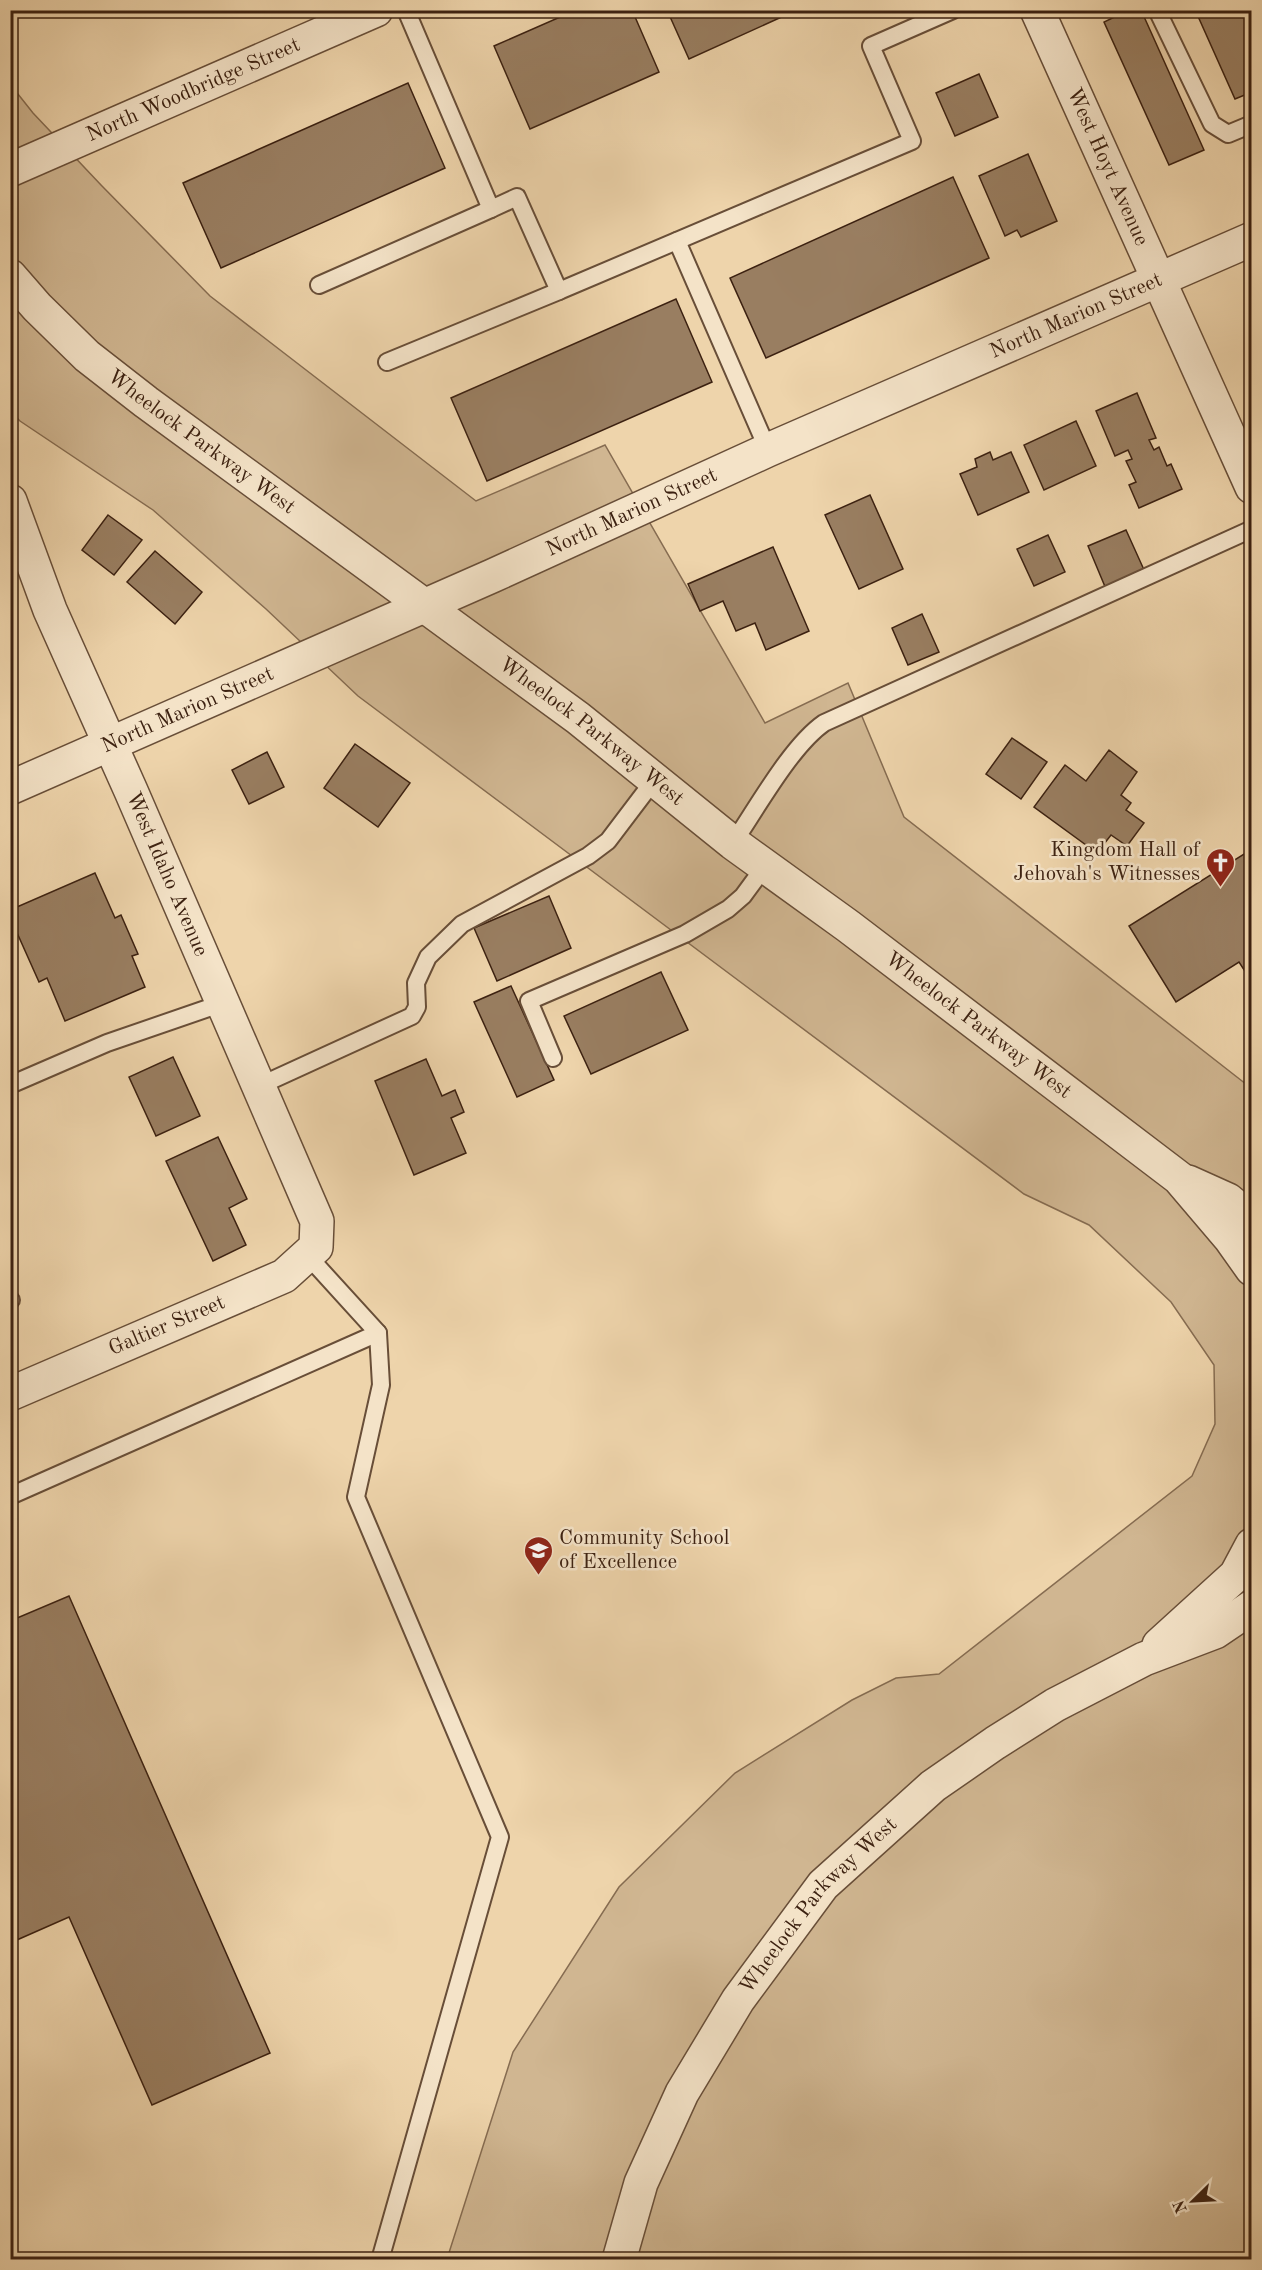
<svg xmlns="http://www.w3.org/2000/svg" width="1262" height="2270" viewBox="0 0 1262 2270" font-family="'Old Standard TT',serif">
	<rect width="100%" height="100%" fill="#eed4ab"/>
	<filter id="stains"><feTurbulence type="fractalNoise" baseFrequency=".00333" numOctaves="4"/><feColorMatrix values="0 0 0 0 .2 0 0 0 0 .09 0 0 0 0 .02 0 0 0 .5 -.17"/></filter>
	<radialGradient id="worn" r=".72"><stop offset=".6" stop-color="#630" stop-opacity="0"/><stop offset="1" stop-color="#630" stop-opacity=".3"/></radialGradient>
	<path fill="#d0b691" stroke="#866c51" stroke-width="1.5" d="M10,84L33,113L101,185L210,296L476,501L605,445L765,723L848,683L904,817L1251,1088V2259H447L513,2052L619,1887L735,1773L852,1700L896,1678L939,1674L1192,1476L1215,1424L1214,1365L1171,1302L1089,1225L1024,1194L358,696L266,609L153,510L20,421L10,411Z"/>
	<g fill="#997e61" stroke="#3c2111" stroke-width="1.5">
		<path d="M576,10H632L659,72L530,129L494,46Z"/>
		<path d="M667,10H797L689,59Z"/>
		<path d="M1129,10H1141L1204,150L1169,165L1104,22Z"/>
		<path d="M1205,10H1252V92L1235,99L1197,14Z"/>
		<path d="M979,74L998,117L955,136L936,93Z"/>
		<path d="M408,83L445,168L221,268L183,183Z"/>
		<path d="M1028,154L1057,221L1021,237L1017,230L1005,236L979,176Z"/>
		<path d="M953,177L989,258L766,358L730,278Z"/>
		<path d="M676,299L712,382L487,481L451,398Z"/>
		<path d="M1137,393L1156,438L1149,440L1154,450L1159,447L1167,466L1171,464L1182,489L1139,508L1129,485L1136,482L1126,461L1132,459L1128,450L1115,456L1096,411Z"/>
		<path d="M1076,421L1096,466L1044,490L1024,445Z"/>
		<path d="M990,452L993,460L1011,452L1029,492L978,515L960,474L977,467L975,459Z"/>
		<path d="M870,495L903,569L859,589L825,515Z"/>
		<path d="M108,515L142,540L114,575L82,550Z"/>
		<path d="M1126,530L1145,572L1106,589L1088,546Z"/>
		<path d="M1048,535L1065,572L1034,586L1017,549Z"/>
		<path d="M773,547L809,631L766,650L755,623L736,631L723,601L700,611L688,584Z"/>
		<path d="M155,551L202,592L175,624L127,582Z"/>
		<path d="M922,614L939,652L908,665L892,628Z"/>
		<path d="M1012,738L1047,762L1021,799L986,774Z"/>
		<path d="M355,744L410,783L378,827L324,788Z"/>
		<path d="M1109,750L1137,772L1121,795L1131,803L1126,810L1144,823L1127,846L1111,835L1097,853L1034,807L1065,765L1086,781Z"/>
		<path d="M267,752L284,787L249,804L232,770Z"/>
		<path d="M1252,849V982L1239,962L1176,1002L1129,926Z"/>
		<path d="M95,873L115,918L121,915L138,954L132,956L145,987L65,1021L47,978L39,982L10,917V910Z"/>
		<path d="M549,896L571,948L497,981L474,928Z"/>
		<path d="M661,972L688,1030L591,1074L564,1016Z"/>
		<path d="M511,986L554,1080L517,1097L474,1002Z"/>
		<path d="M173,1057L200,1116L156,1136L129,1077Z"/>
		<path d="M426,1059L442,1096L455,1090L464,1112L451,1118L466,1153L414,1175L375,1081Z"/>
		<path d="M218,1137L247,1199L229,1208L246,1245L213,1261L166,1161Z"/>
		<path d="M69,1596L270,2053L152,2105L69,1917L10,1943V1621Z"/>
	</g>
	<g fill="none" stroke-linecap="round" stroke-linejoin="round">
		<defs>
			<g id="service">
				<path d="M406,10L491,209L517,197L559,291L912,141L871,46L953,10"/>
				<path d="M1157,10L1212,124L1228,134L1252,124"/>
				<path d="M677,241L768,450"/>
				<path d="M319,285L491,209"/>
				<path d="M387,362L559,291"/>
				<path d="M733,843C757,808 791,746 824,723L1252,529"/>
				<path d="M553,1058L529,1001L685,934L728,909L743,896L765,866"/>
				<path d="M10,1085L107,1043L223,1003"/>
				<path d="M259,1086L412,1016L417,1007L416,983L428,957L462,924L588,856L608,841L655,779"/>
				<path d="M307,1255L378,1333L381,1385L356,1497L500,1837L380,2260"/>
				<path d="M10,1300H11"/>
				<path d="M10,1496L378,1333"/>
			</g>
			<g id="minor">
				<path id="s1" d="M1037,10L1252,487"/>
				<path id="s2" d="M10,170L376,10"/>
				<path id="s3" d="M10,501L50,610L131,791L317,1221L316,1247L284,1276L10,1394"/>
				<path id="s4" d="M10,788L492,576L768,450L1252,239"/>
			</g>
			<g id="tertiary">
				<path id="s5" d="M10,276L37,307L87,356L146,402L578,718L733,843L848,926L1179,1178L1230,1238L1252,1269"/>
				<path d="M1188,1182L1228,1200L1252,1220"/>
				<path d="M1159,1645L1236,1575L1252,1545"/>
				<path id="s6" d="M619,2260L641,2183L682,2093L738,2000L823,1885L933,1786L995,1743L1055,1705L1144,1659L1215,1632L1252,1607"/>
			</g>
		</defs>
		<use href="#service" stroke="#684e38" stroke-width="20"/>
		<use href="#minor" stroke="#684e38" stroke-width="36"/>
		<use href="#tertiary" stroke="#684e38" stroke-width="36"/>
		<use href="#service" stroke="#f4e3c8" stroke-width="16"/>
		<use href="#minor" stroke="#f4e3c8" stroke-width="33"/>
		<use href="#tertiary" stroke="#f4e3c8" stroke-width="33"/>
	</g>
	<defs>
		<symbol id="church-pin" viewBox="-11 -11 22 30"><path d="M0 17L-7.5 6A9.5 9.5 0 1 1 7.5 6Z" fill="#8f2418" stroke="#f4e3c8"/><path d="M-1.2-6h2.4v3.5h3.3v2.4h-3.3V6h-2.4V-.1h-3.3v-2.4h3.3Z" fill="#fff"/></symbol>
		<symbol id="school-pin" viewBox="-11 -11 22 30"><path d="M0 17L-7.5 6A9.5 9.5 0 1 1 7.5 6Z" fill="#8f2418" stroke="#f4e3c8"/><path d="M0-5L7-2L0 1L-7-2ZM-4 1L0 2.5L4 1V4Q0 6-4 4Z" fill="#fff"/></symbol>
	</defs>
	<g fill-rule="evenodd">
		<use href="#church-pin" x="1204" y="846" width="33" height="45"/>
		<use href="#school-pin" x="522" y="1534" width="33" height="45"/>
	</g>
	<g text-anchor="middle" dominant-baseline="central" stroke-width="5" stroke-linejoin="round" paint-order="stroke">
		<g font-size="21" fill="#3c2111" stroke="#f4e3c8">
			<text stroke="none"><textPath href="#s2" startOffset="200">North Woodbridge Street</textPath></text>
			<text stroke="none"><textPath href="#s1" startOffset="172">West Hoyt Avenue</textPath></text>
			<text stroke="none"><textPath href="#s4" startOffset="1166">North Marion Street</textPath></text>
			<text stroke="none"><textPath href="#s5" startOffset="254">Wheelock Parkway West</textPath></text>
			<text stroke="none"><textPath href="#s4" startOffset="680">North Marion Street</textPath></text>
			<text stroke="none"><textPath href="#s4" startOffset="194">North Marion Street</textPath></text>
			<text stroke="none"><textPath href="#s5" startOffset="740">Wheelock Parkway West</textPath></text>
			<text stroke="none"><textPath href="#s3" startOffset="405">West Idaho Avenue</textPath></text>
			<text stroke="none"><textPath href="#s5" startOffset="1226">Wheelock Parkway West</textPath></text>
			<text transform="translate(167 1326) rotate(-23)">Galtier Street</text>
			<text stroke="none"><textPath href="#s6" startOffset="412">Wheelock Parkway West</textPath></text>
		</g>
		<g font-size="21" fill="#3c2111" stroke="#f4e3c8" text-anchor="end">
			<text x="1200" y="850">Kingdom Hall of<tspan x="1200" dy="24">Jehovah's Witnesses</tspan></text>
			<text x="559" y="1538" text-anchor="start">Community School<tspan x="559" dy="24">of Excellence</tspan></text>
		</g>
	</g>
	<rect width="1262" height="2270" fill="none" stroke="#eed4ab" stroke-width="36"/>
	<rect x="12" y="12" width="1238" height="2246" fill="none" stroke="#3c2111" stroke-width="3"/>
	<rect x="18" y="18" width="1226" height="2234" fill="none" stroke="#3c2111" stroke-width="1.5"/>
	<g transform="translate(1193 2201) rotate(246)" stroke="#f4e3c8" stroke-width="4.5" paint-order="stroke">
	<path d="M0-4.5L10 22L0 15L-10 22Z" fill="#3c2111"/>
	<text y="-9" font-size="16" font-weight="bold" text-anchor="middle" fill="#3c2111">N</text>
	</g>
	<rect width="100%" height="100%" filter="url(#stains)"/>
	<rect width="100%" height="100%" fill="url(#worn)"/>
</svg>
